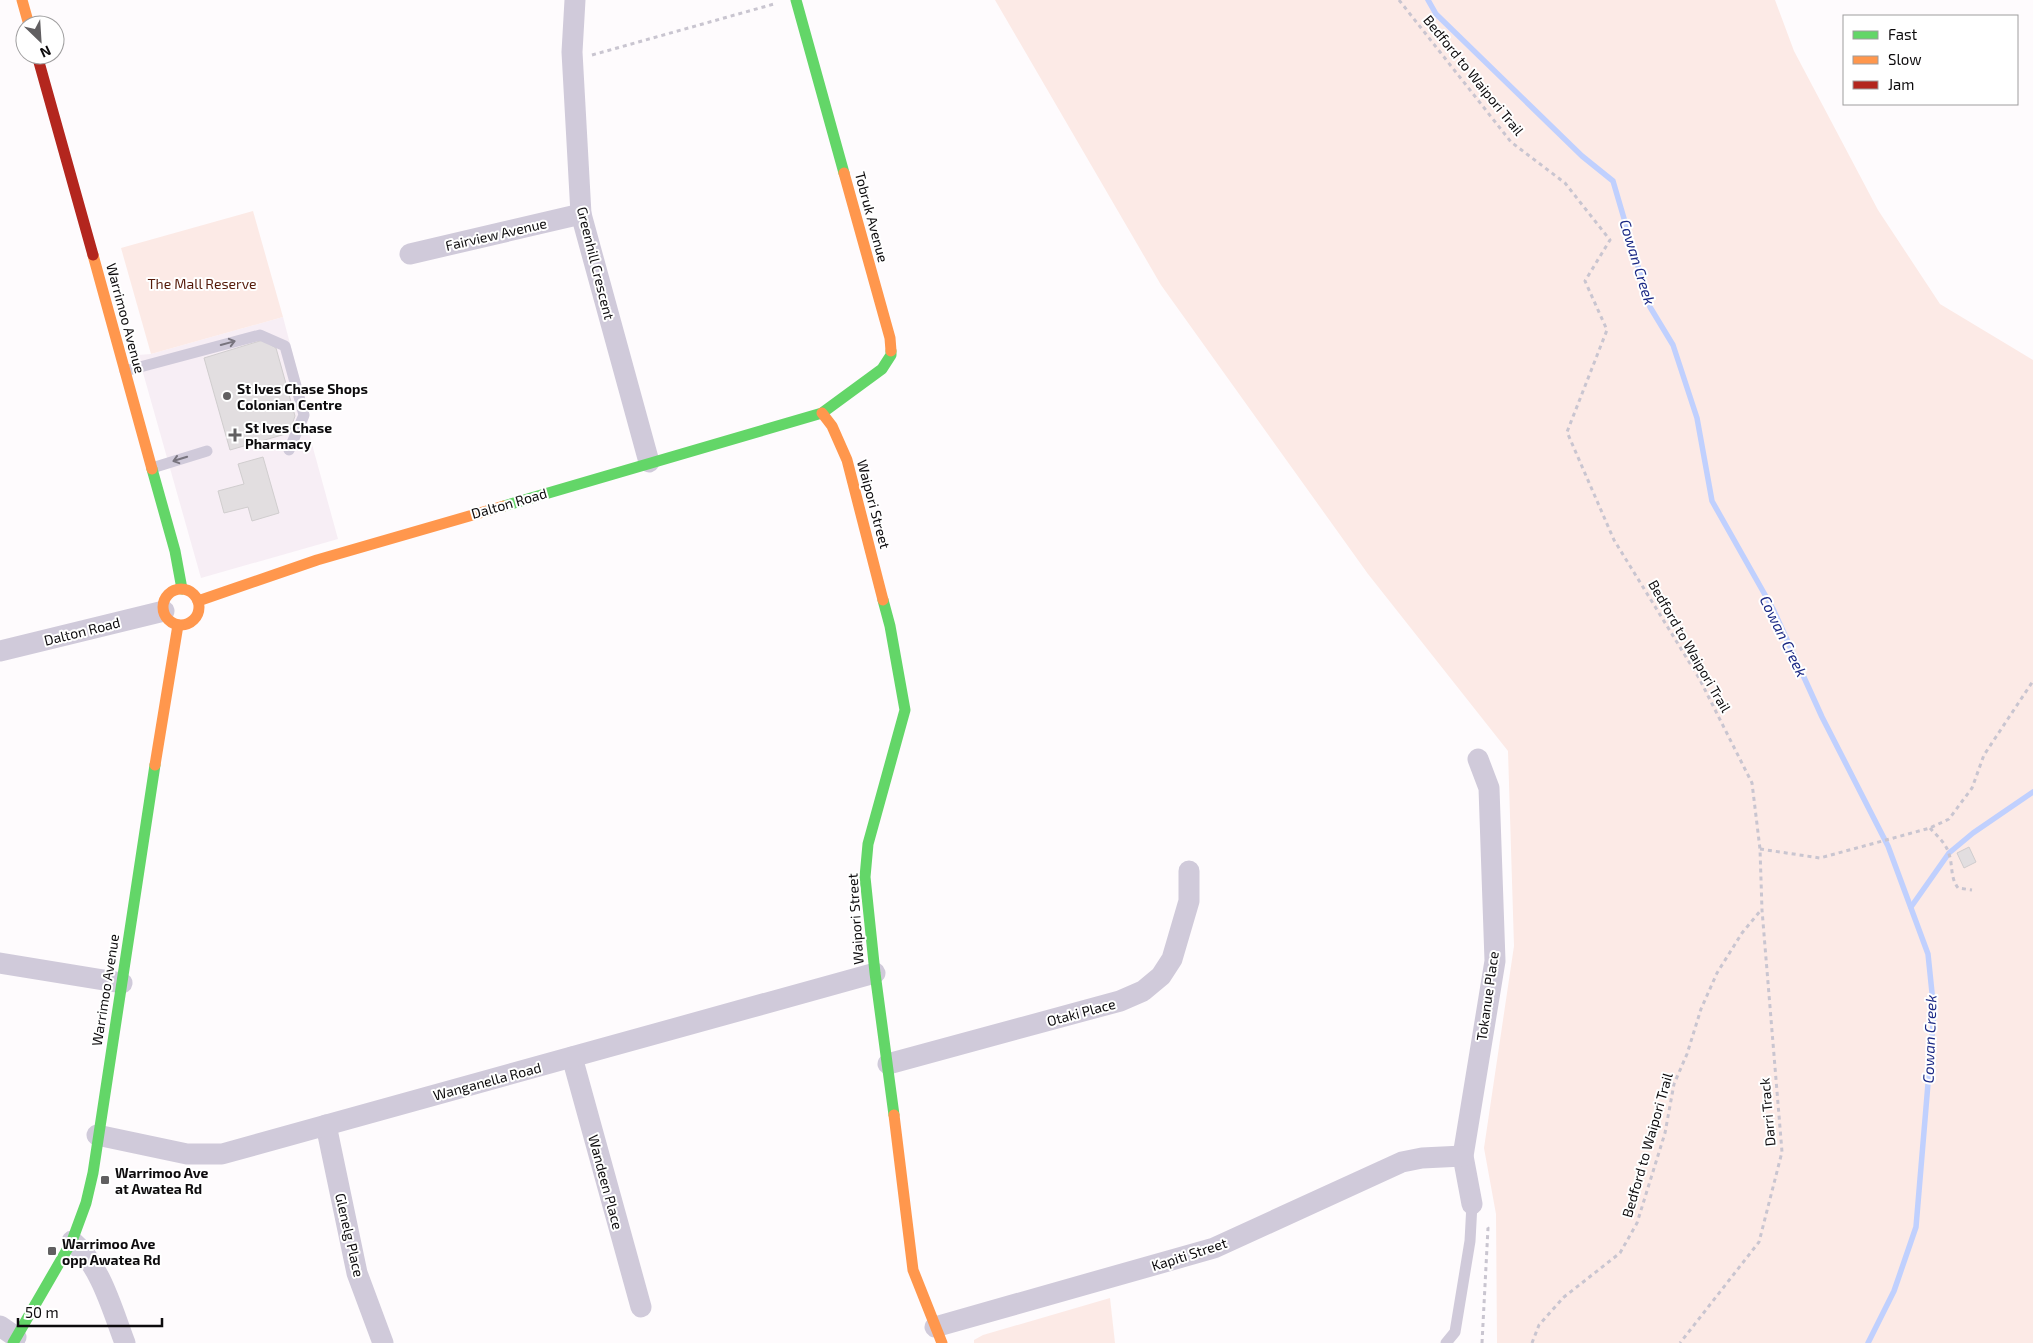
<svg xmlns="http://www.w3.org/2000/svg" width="2033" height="1343" viewBox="0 0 2033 1343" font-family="'Exo 2',sans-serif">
	<rect width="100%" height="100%" fill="#fefbfd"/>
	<path fill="#f7eef5" d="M283,317L309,416L307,426L338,539L201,578L138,355L151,354Z"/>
	<g fill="#fceae6">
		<path d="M995,0H1775L1794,51L1878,210L1940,304L2033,360V1343H1497L1496,1214L1484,1148L1514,946L1508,751L1368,574L1161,285Z"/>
		<path d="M253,211L283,317L151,354L121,248Z"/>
		<path d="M1110,1298L1115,1343H974V1340L983,1335Z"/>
	</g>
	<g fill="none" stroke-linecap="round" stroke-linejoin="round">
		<g stroke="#c0d0fe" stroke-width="5.5">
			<path d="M1428,0L1436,14L1582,156L1613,181L1650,307L1673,345L1697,418L1712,501L1773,609L1822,717L1888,846L1928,954L1934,1012L1916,1227L1894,1291L1868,1343"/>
			<path d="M1911,907L1949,853L1973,833L2033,792"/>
		</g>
	</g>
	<g fill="#e2dee0" stroke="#d0cdce">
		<path d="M263,340L276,348L295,416L289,433L230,450L204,358Z"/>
		<path d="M263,457L279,513L252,521L248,507L224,513L218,491L244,484L238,464Z"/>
		<path d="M1969,847L1976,862L1964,868L1957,853Z"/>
	</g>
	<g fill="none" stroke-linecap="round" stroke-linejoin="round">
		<g stroke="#c9c5d0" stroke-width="3" stroke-dasharray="4 4" stroke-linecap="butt">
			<path d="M1399,0L1511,142L1565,183L1610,240L1585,281L1607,330L1567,432L1614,540L1699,678L1752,783L1760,849L1762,910L1782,1152L1759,1242L1680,1343"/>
			<path d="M592,55L774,4"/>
			<path d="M1930,828C1937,836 1946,843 1949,854C1953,866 1950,877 1958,888L1972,890"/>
			<path d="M1760,849L1820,858L1930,828L1949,819L1972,788L1984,755L2033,681"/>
			<path d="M1482,1343L1488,1228L1486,1224"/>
			<path d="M1532,1343L1539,1325L1564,1297L1620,1253L1637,1223L1665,1133L1674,1084L1687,1054L1701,1009L1717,973L1742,933L1761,910"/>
		</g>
		<g stroke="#d0cada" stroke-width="11">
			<path d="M125,371L260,335L285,346L304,415L289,450"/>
			<path d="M152,468L207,451"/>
			<path d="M1446,1343L1455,1332L1470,1241L1472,1204"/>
		</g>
		<g stroke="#d0cada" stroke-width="21">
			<path d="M575,0L572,52L581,214L649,462"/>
			<path d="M410,254L581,214"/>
			<path d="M0,651L164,611"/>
			<path d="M0,963L122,983"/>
			<path d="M572,1057L641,1307"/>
			<path d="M888,1064L1120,1001L1143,991L1161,976L1172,959L1189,901V871"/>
			<path d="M326,1125L357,1273L383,1343"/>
			<path d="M97,1135L187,1154H222L875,973"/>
			<path d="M1472,1204L1463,1156L1495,961L1489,788L1478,759"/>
			<path d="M72,1241C101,1266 112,1309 125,1343"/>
			<path d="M0,1326L16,1337"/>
			<path d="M935,1327L1214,1248L1402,1162L1422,1158L1463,1156"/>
		</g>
		<g stroke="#63d668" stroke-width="11">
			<path d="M796,0L844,173"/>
			<path d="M152,469L175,551L182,589"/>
			<path d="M504,506L822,413L882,369L891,355V351"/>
			<path d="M883,600L890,626L905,710L868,844L865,877L875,973L894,1115"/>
			<path d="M13,1343L72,1241L86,1203L93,1173L155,765"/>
		</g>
		<g stroke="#ff974d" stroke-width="11">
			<path d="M22,0L29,25"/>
			<path d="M844,173L890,338L891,351"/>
			<path d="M93,255L152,469"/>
			<path d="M822,413L832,426L847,460L883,600"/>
			<circle cx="181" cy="607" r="18"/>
			<path d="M198,601L317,560L504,506"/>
			<path d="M155,765L178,625"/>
			<path d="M894,1115L913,1270L942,1343"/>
		</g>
		<path stroke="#b3261e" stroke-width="11" d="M37,55L93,255"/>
	</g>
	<defs><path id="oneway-shaft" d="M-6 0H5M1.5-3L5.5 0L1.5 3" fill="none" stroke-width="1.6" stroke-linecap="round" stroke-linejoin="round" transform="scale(1.25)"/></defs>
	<g stroke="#78747e">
		<use href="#oneway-shaft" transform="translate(228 343) rotate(-15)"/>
		<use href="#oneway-shaft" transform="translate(180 459) rotate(163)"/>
	</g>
	<g fill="#615f61" stroke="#fff" stroke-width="2">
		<circle cx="227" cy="396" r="5"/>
		<path d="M232.5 427.5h5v5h5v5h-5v5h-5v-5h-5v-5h5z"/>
		<rect x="100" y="1175" width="10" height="10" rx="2.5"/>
		<rect x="47" y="1246" width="10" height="10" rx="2.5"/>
	</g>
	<g text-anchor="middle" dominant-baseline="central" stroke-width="4" stroke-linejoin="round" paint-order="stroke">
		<g font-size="14" fill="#0d0b0d" stroke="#fff">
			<text transform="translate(1474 75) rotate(51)">Bedford to Waipori Trail</text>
			<text transform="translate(872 217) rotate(75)">Tobruk Avenue</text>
			<text transform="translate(496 234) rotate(-13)">Fairview Avenue</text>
			<text transform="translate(596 263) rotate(76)">Greenhill Crescent</text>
			<text transform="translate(126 318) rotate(75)">Warrimoo Avenue</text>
			<text transform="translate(509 503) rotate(-16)">Dalton Road</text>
			<text transform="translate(874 504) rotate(75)">Waipori Street</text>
			<text transform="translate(82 631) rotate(-14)">Dalton Road</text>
			<text transform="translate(1690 646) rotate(60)">Bedford to Waipori Trail</text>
			<text transform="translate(855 919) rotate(-94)">Waipori Street</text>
			<text transform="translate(105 990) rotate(-81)">Warrimoo Avenue</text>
			<text transform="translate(1487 996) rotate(-82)">Tokanue Place</text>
			<text transform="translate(1081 1012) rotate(-15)">Otaki Place</text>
			<text transform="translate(487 1081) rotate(-15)">Wanganella Road</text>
			<text transform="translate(1767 1112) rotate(-95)">Darri Track</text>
			<text transform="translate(1647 1145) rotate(-74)">Bedford to Waipori Trail</text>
			<text transform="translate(606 1182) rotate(75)">Wandeen Place</text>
			<text transform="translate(350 1235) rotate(77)">Glenelg Place</text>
			<text transform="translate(1189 1254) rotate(-18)">Kapiti Street</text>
		</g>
		<g font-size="14" fill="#551a09" stroke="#fff">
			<text x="202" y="283">The Mall Reserve</text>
		</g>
		<g font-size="14" font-weight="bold" fill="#0d0b0d" stroke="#fff" text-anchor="start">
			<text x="237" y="388">St Ives Chase Shops<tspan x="237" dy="16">Colonian Centre</tspan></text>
			<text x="245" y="427">St Ives Chase<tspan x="245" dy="16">Pharmacy</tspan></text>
			<text x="115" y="1172">Warrimoo Ave<tspan x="115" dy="16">at Awatea Rd</tspan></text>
			<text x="62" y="1243">Warrimoo Ave<tspan x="62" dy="16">opp Awatea Rd</tspan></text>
		</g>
		<g font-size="15" font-style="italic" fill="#1b2985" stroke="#fff">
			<text transform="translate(1638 262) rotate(73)">Cowan Creek</text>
			<text transform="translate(1784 636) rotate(64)">Cowan Creek</text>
			<text transform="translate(1929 1039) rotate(-88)">Cowan Creek</text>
		</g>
	</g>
	<rect x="1843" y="15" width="175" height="90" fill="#ffffff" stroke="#9e9d9e"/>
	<rect x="1853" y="31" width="25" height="8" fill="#63d668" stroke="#9e9d9e"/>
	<text x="1888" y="40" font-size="15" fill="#0d0b0d">Fast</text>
	<rect x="1853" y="56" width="25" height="8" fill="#ff974d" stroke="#9e9d9e"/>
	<text x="1888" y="65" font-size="15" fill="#0d0b0d">Slow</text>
	<rect x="1853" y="81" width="25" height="8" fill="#b3261e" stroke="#9e9d9e"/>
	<text x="1888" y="90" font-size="15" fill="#0d0b0d">Jam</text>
	<g transform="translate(40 40) rotate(155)"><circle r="24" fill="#ffffff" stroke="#9e9d9e"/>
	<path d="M0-4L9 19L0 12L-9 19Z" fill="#615f61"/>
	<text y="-8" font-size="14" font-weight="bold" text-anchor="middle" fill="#0d0b0d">N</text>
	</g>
	<path d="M18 1318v8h144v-8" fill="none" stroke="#0d0b0d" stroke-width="2.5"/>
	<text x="25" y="1318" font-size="15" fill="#0d0b0d" stroke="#ffffff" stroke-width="4" paint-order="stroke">50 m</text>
</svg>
